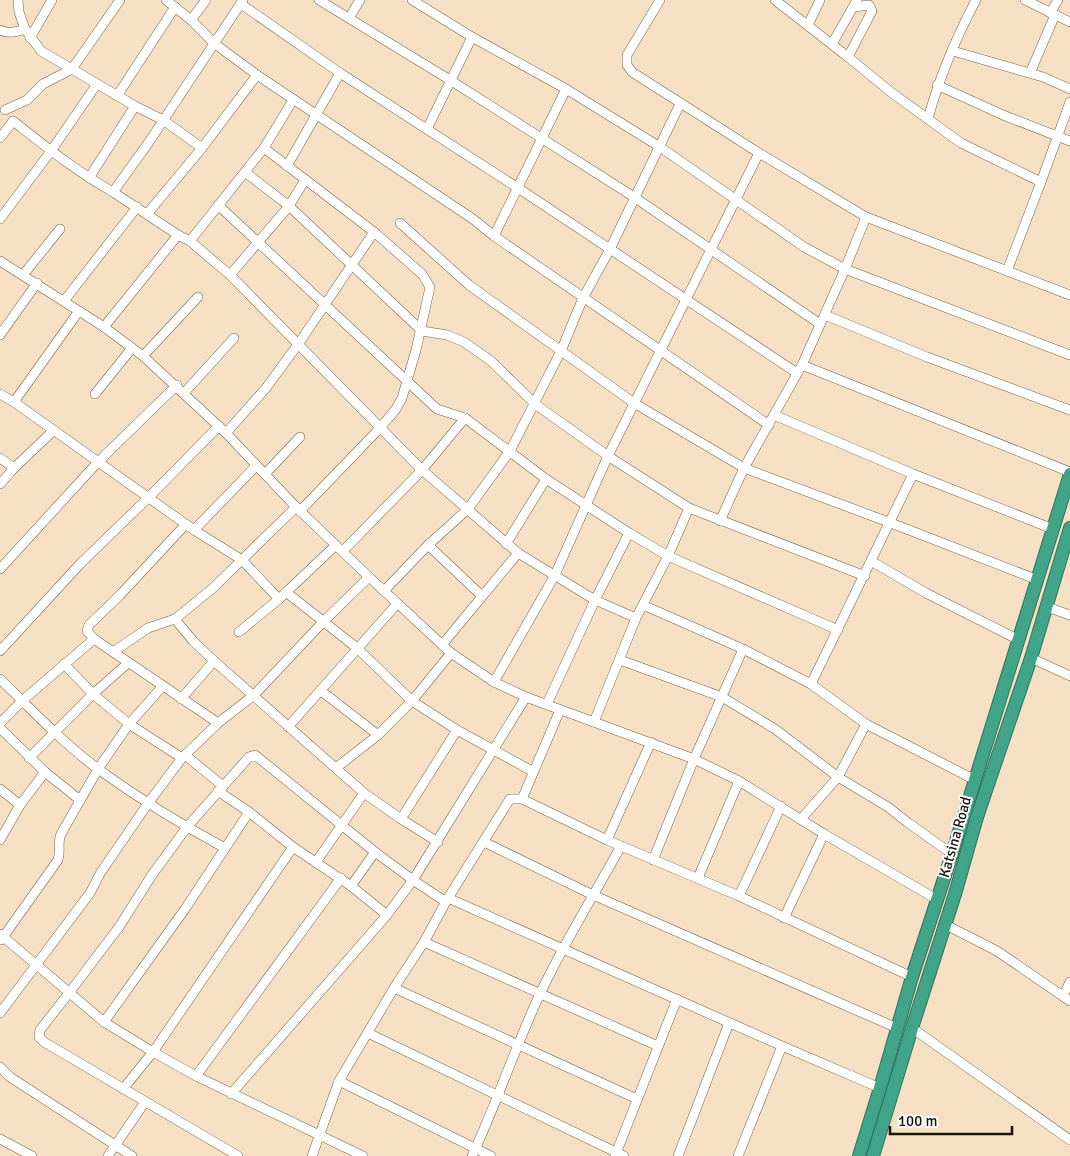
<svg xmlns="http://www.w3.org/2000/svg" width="1070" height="1156" viewBox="0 0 1070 1156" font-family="Signika,sans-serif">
	<rect width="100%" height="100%" fill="#f5e0c3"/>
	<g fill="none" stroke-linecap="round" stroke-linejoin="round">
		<defs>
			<g id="minor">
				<path d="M18,0L19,12L25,29L41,51L135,106L163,120L202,148"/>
				<path d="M166,0L191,20"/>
				<path d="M206,0L191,20L215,44L257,75L473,219L494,236L769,425"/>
				<path d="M319,0L450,80L634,197L820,324"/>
				<path d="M412,0L472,37L566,89L660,147L804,247L845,269L1070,355"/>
				<path d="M660,0L627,55V65L632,72L759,153L866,217L1070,295"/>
				<path d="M775,0L848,57L892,93L961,143L1041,182L1007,271"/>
				<path d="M1025,0L1070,22"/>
				<path d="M241,4L340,73L518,188L797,373"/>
				<path d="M1050,13L1058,0"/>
				<path d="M349,18L360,0"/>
				<path d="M808,25L820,0"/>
				<path d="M0,30C9,34 16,32 25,29"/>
				<path d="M30,38L52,0"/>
				<path d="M832,44L857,0"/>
				<path d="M953,51L1043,77L1070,89"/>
				<path d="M848,57L872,11L869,5L854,7"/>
				<path d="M1030,73L1055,15"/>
				<path d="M937,85L1003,115L1070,141"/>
				<path d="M117,96L175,7"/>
				<path d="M293,100L264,148L374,232L422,274L430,287L416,350L402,398L396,409L380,428L300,511"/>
				<path d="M5,110L27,100L43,84L72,69L120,0"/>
				<path d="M928,119C939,78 956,38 976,0"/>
				<path d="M427,129L472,37"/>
				<path d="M0,138L13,121C45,146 77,172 113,192"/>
				<path d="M264,148L190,241L230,275L422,470L518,553L595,600L636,618"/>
				<path d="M287,166L340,73"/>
				<path d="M245,172L289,206L422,331L447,335L464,342L491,361L535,404L608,456L689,508L865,576"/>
				<path d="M89,178L135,106"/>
				<path d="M1041,182L1070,102"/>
				<path d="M218,205L437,409L465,418L546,479L629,533L668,556L838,630"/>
				<path d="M147,214L202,148L257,75"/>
				<path d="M0,219L51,151L97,84"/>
				<path d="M400,223L469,285L634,403L744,468L891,523L1038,580"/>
				<path d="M494,236L566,89"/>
				<path d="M190,241L178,235L113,192L149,142L243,0"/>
				<path d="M0,261L104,327L143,356L226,433L296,507L369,577L451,653L494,682L526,697L694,759L739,781L824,834L938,900"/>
				<path d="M23,275L60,229"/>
				<path d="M230,275L289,206L305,180"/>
				<path d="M64,301L137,207"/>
				<path d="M825,315L927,357L1070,410"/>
				<path d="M104,327L178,235"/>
				<path d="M0,335L37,283"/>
				<path d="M143,356L198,297"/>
				<path d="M802,365L1070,472"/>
				<path d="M184,393L234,338"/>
				<path d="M0,394L14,402L194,530L242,560L279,599"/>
				<path d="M95,394L132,348"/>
				<path d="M14,402L79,311"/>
				<path d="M774,415L913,474L1053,529"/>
				<path d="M226,433L266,388L299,343L374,232"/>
				<path d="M0,458L14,468"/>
				<path d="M265,474L300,437"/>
				<path d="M0,484L14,468L53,431"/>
				<path d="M720,521L744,468L802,365L845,269L866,217"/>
				<path d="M186,524L120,595L89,625L87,631L94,639L218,723"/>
				<path d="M194,530L256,466"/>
				<path d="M506,544L546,479"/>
				<path d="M428,545L482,596"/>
				<path d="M343,551L422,470L465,418"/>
				<path d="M871,561L926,593L1019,640"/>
				<path d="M0,569L98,462L177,385"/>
				<path d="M384,591L428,545L468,509L510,451L561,351L583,298L610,249L680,104"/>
				<path d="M286,592L357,648L412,701L457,730L532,771"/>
				<path d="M643,605L743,649L811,684L866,724L975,780"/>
				<path d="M1047,607L1070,615"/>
				<path d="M175,619L193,641L214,661L364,793L401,819L438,842"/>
				<path d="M239,632L279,599L336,545"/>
				<path d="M442,645L518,553"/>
				<path d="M0,651L80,564L148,498L219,426"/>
				<path d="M113,652L148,628L175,619L213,588L296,507"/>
				<path d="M1031,658L1070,676"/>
				<path d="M620,660L722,697L775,729L838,777L888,807L907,822L952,854"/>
				<path d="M64,664L93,694L129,724L182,758"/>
				<path d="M0,679C32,710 63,743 98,769C138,798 182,825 225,848"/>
				<path d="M494,682L555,575L608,456L759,153"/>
				<path d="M811,684L913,474"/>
				<path d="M320,690L378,735"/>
				<path d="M181,699L214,661"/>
				<path d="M547,704L595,600L629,533"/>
				<path d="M594,722L636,618L668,556L689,508"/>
				<path d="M0,723L22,701L94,639"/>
				<path d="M288,727L397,604"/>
				<path d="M0,728L45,772L80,800"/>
				<path d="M185,755L223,786"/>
				<path d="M29,758L93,694L128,663"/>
				<path d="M336,768L378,735L412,701L451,653"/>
				<path d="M0,789L20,805"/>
				<path d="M218,791L249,812L293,847L351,886L387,915"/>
				<path d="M522,799L560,710"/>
				<path d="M401,819L457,730"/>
				<path d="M801,819L838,777L866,724"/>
				<path d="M0,840L20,805L45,772"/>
				<path d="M607,840L651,742"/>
				<path d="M484,842L593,895L897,1028"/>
				<path d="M653,860L694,759L743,649"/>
				<path d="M316,862L364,793"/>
				<path d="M698,878L739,781"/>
				<path d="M351,886L375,852"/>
				<path d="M739,896L781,806"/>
				<path d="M448,898L782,1046L880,1088"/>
				<path d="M784,918L824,834"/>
				<path d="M946,925L997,951L1070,1001"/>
				<path d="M0,934L104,1022L153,1052L196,1076L363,1156"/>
				<path d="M1,940L58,860C61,851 57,843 61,834L98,769L129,724L162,687"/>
				<path d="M424,942L658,1046"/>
				<path d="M394,988L637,1099"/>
				<path d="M1063,996L1070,982"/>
				<path d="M0,1013L90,893L101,872L149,802L182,758L218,723L254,695L323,622L369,577"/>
				<path d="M104,1022L185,909L249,812"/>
				<path d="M912,1028L1070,1140"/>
				<path d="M368,1033L624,1156"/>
				<path d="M0,1067L10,1077L132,1156"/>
				<path d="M196,1076L341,878"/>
				<path d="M339,1081L491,1156"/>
				<path d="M123,1089L153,1052L293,847"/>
				<path d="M231,1094L387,915L413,880L526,697"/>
				<path d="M0,1139L32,1156"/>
				<path d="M108,1156L145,1102"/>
				<path d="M238,1156L44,1042L39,1037L40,1030L69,993L119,927L152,875L187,827L249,757L255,755L375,852L413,880L446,902"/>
				<path d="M312,1156L339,1081L394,988L424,942L448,898L510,799H522L607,840L739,896L912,977"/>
				<path d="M472,1156C497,1103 515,1047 540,994C564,943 594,895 621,846"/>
				<path d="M615,1156L677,999"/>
				<path d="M678,1156L729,1023"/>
				<path d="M738,1156L782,1046"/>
			</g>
			<g id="highway">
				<path d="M859,1156L880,1088L912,977L952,854L1070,474"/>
				<path d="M873,1156L912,1028L955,894L977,817L1031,658L1070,528"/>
			</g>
		</defs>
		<use href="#minor" stroke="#746249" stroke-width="10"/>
		<use href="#highway" stroke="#33725c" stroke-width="14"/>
		<use href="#minor" stroke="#fff" stroke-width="9"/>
		<use href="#highway" stroke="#40a488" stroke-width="12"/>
	</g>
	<g text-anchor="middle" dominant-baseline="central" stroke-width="4" stroke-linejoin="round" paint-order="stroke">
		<g font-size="15" fill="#1b140a" stroke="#fff">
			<text transform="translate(955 837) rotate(-74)">Katsina Road</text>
		</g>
	</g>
	<path d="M890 1126v8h122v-8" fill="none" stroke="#1b140a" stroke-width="2.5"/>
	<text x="898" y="1126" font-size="15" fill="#1b140a" stroke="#ffffff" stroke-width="4" paint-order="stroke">100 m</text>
</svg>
